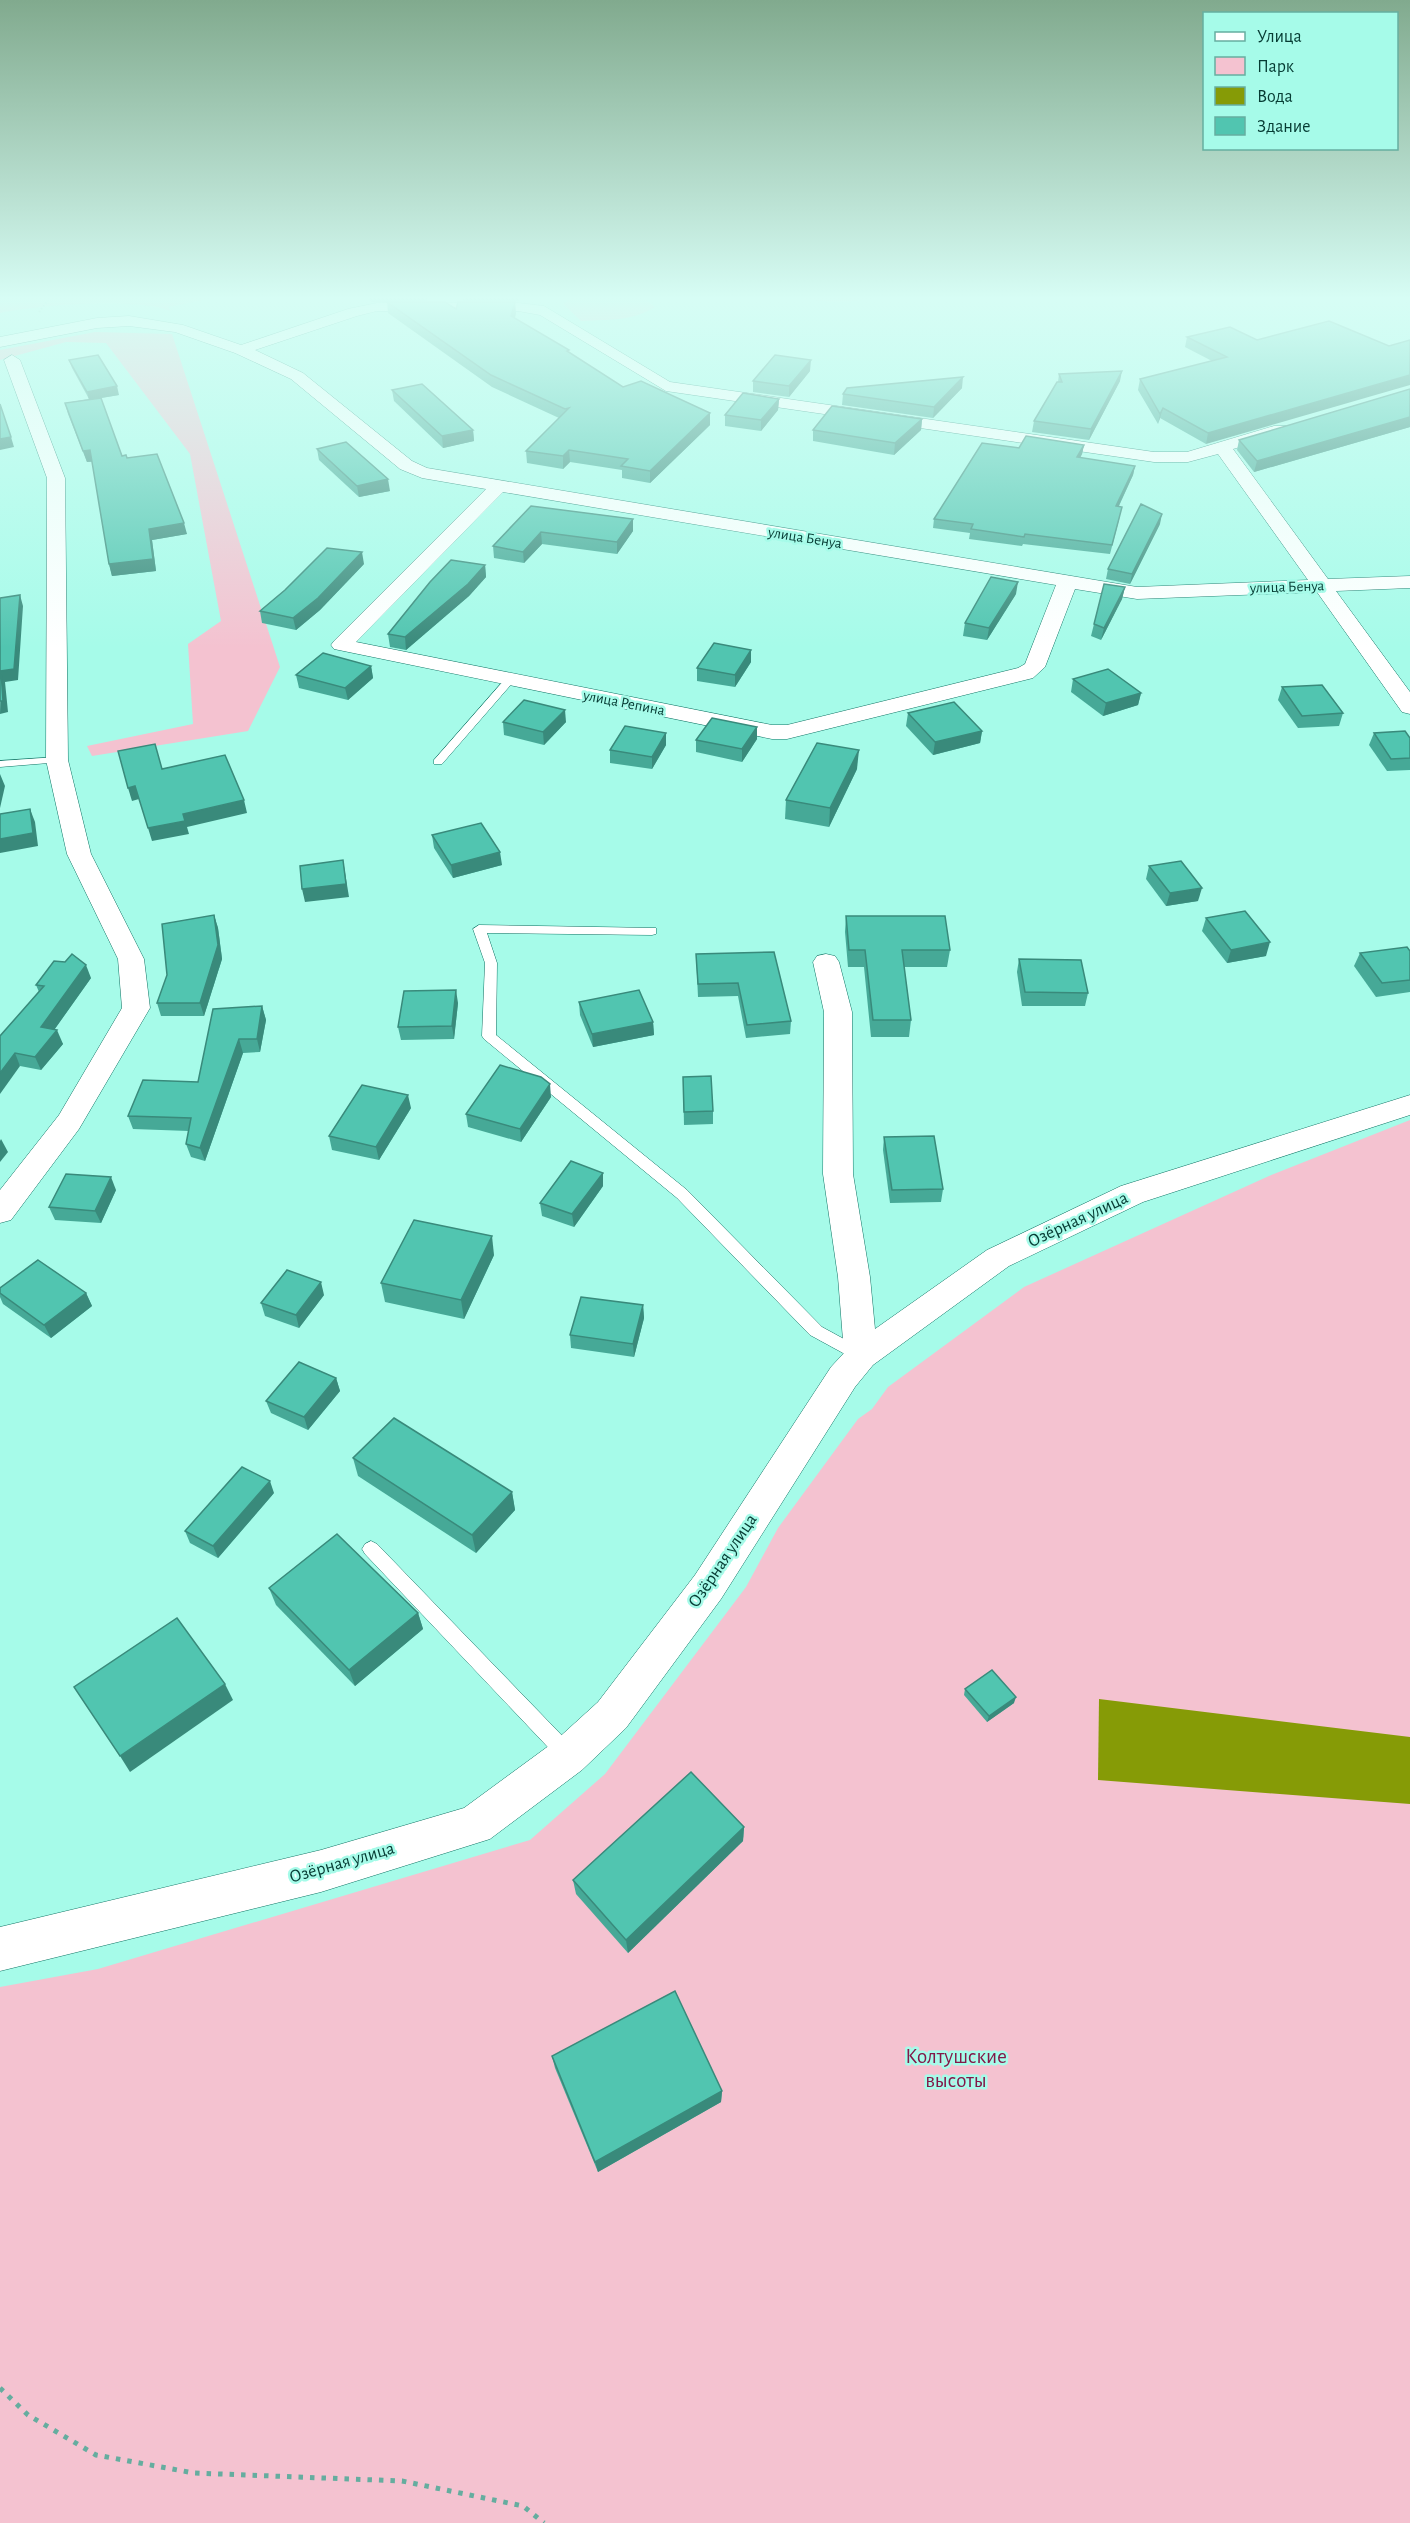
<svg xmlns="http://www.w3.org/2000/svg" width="1410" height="2523" viewBox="0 0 1410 2523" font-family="'Alegreya Sans',sans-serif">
	<rect width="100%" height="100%" fill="#a6fbe9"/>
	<g fill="#f4c2d0">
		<path d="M0,295H228L168,307L171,311C133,297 41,305 0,313Z"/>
		<path d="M566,295H640L655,307C631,322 608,319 581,321L563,304L571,299Z"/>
		<path d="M781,295H892C855,304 818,303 781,295Z"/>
		<path d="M95,332L172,334L280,667L248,731L92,756L87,746L193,724L188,644L221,621L190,454L106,343L66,342L0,360V350Z"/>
		<path d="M1410,1120V2523H0V1987L98,1969L530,1840L605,1774L746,1587L778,1528L858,1419L872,1409L888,1387L1024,1287L1269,1176Z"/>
	</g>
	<path fill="#869b06" d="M1099,1699L1410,1737V1804L1098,1780Z"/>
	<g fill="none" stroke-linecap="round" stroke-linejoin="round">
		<defs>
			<g id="lane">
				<path d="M506,678L515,680L442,764H434V760Z"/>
				<path d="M57,757L61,758V762L0,767V761Z"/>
				<path d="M479,925L656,928V934L652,935L487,933L497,963L496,1035L687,1190L822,1327L866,1351L868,1355L866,1359H854L810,1335L677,1198L484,1039L482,1036L485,963L473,929Z"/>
				<path d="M371,1541L377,1544L575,1749L578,1755L575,1761L568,1764L561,1761L365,1554L362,1549L365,1544Z"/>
			</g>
			<g id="street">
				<path d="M377,303H518L544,306L670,382L1154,452H1187L1274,426H1286L1289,430L1286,434L1233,449L1328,579L1410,576V588L1336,591L1410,692V714L1402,712L1317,592L1137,599L1075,589L1045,667L1033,678L787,739H772L334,649L331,645L334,641L486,489L422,478L400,469L291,379L235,353L175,332L129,326L97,328L0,347V337L97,318L129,316L183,325L241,345L348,309ZM377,311H518L540,315L666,391L1154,462H1188L1218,454L1308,580L1137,587L427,468L412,461L303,373L255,350L357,316ZM503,492L1056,585L1025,664L1018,668L787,725H772L356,642Z"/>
				<path d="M12,355L20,360L65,478L68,760L91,854L144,959L150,1008L79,1129L11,1220L0,1223V1190L59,1115L122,1008L118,959L67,854L46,760L47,478L4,360Z"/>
				<path d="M826,954L835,956L839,962L852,1012L853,1174L870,1277L875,1329L987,1250L1121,1186L1410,1095V1115L1143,1202L1009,1266L873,1365L855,1387L721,1599L626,1728L582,1770L490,1839L321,1892L0,1971V1927L321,1850L464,1808L554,1742L598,1702L695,1575L831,1367L844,1353L838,1277L823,1174L824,1012L813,962L817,956Z"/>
			</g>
		</defs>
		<use href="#lane" stroke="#107364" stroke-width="1"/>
		<use href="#street" stroke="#107364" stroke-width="1"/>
		<path stroke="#65ad9f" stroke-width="2" stroke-dasharray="1.5 2" stroke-linecap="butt" d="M39,312L52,295"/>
		<path stroke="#65ad9f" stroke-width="5" stroke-dasharray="4.5 7" stroke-linecap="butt" d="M0,2388L28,2415L96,2455L194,2473L402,2481L523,2506L544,2523"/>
		<use href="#lane" fill="#fff" fill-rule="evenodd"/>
		<use href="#street" fill="#fff" fill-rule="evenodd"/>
	</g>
	<g fill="#46a997">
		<path d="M363,295H427V301L372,302Z"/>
		<path d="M521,295L519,301H463V296Z"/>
		<path d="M387,302L456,309L516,313L515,318L623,387L710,413V425L650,483L622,478V470L570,462L563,469L527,463L526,451L559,418L492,387L388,313Z"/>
		<path d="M1187,337L1257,340L1206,444L1160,418L1158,424L1138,390L1140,379L1212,361L1185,347Z"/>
		<path d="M69,360L119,395L101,398L122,456L127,458L187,534L152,540L156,571L112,576L109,564L92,462H87L68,414L65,403L89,399L72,368Z"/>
		<path d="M810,371L789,397L753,392V381Z"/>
		<path d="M1059,374L1120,381L1089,440L1032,432L1034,421L1058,382Z"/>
		<path d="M962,388L933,418L842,405L843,394Z"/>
		<path d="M1410,389V427L1254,472L1237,450L1239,440Z"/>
		<path d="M392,390L473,430L474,441L443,448L394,401Z"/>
		<path d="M779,399L778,410L761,431L725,426V415Z"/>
		<path d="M922,419L921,430L894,455L813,441V430Z"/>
		<path d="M1084,445L1082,454L1080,458L1135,466L1133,475L1119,506L1120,516L1110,554L1023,544L1022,546L969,539L970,533L933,528L934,519L1019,448Z"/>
		<path d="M317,449L390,491L359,497L319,460Z"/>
		<path d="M531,506L633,519V531L617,554L542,544L524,563L494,558L493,546Z"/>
		<path d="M1160,524L1130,584L1106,579L1108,569Z"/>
		<path d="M364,564L320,610L296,630L262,623L260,611Z"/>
		<path d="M485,565L486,577L469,596L406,650L390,647L388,634Z"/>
		<path d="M1125,587L1122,599L1101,640L1091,636L1094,624Z"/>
		<path d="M1016,594L987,640L963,636L965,623Z"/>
		<path d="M751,662L735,687L697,681V668Z"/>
		<path d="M371,666L373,678L348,700L299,688L296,675Z"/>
		<path d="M1073,679L1141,693L1138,705L1103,716L1071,692Z"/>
		<path d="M1282,687L1343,713L1339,726L1298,728L1278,700Z"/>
		<path d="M908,713L982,731L980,743L933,755L906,726Z"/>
		<path d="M503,722H566L544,745L504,735Z"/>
		<path d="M666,733V745L652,769L610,763V750Z"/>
		<path d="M1374,733L1410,738V770L1387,771L1369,745Z"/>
		<path d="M757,739L742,762L696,752V740Z"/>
		<path d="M857,769L829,827L785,819L786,800Z"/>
		<path d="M432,835L502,865L453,878L434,848Z"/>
		<path d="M1149,866L1198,901L1166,906L1146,879Z"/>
		<path d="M214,915L218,928L222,959L204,1016H161L157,1003Z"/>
		<path d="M846,916L950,950L947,967H904L911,1020L909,1037H871L864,967H848L845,932Z"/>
		<path d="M1206,918L1266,956L1227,963L1202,931Z"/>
		<path d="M1410,951V992L1376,997L1354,966L1360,953Z"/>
		<path d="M774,952L791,1021L790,1034L746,1038L738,996L698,997L696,954Z"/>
		<path d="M1019,959L1088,993L1085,1006H1022L1017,972Z"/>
		<path d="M91,978L54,1030L63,1044L41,1070L20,1066L0,1036L39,992L36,985Z"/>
		<path d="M579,1002L653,1022L654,1035L593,1047L580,1015Z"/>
		<path d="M458,1003L454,1039L401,1040L398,1027Z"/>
		<path d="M262,1006L266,1020L260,1052L243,1053L205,1161L191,1157L186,1144L189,1131L133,1129L128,1116L198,1082Z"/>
		<path d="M683,1077L713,1111V1124L684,1125Z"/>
		<path d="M551,1097L521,1142L468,1127L466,1114Z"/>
		<path d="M411,1108L379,1160L332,1150L329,1136Z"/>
		<path d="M884,1137L943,1189L941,1202L890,1203L883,1150Z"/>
		<path d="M603,1186L574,1227L542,1216L540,1203Z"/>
		<path d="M116,1190L101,1223L55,1220L49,1207Z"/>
		<path d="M494,1255L464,1319L385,1302L381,1283Z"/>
		<path d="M0,1288L86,1293L92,1306L51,1338L3,1304L0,1297Z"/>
		<path d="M324,1295L299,1328L265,1316L261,1303Z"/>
		<path d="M643,1305L644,1318L634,1357L571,1348L570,1335Z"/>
		<path d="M336,1378L340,1391L308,1430L271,1413L266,1401Z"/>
		<path d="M353,1458L512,1492L515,1510L476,1553L358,1476Z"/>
		<path d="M274,1493L218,1558L190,1543L185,1531Z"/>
		<path d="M269,1588L418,1613L423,1629L355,1686L276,1605Z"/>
		<path d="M965,1689L1014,1703L987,1722L964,1695Z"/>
		<path d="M744,1827L743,1841L628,1953L576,1894L573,1880Z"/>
		<path d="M552,2056L722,2091L721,2102L598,2172L555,2068Z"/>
	</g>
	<g fill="#398a7b">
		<path d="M515,302L516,313L512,327L511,316Z"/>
		<path d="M811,360L810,371L789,397V386Z"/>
		<path d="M1122,371L1120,381L1089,440L1091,429Z"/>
		<path d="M1410,375V385L1206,444L1208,433Z"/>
		<path d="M963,377L962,388L933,418L934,407Z"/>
		<path d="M117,386L119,395L89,400L87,392Z"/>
		<path d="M779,399L778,410L761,431V420Z"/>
		<path d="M1163,408L1160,418L1158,424L1160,414Z"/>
		<path d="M710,413V425L650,483V471Z"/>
		<path d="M1410,417V427L1254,472L1257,461Z"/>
		<path d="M922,419L921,430L894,455L895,443Z"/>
		<path d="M473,430L474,441L443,448L442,436Z"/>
		<path d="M11,437L14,447L0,450V439Z"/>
		<path d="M1084,445L1082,454L1075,467L1077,457Z"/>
		<path d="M90,450L93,461L87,462L83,451Z"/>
		<path d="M569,450L570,462L563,469V456Z"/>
		<path d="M1135,466L1133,475L1114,516L1116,506Z"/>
		<path d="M388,479L390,491L359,497L357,486Z"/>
		<path d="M1162,514L1160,524L1130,584L1132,574Z"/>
		<path d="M633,519V531L617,554V542Z"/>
		<path d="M184,523L187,534L152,540L156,571L112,576L109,564L149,529Z"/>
		<path d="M541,532L542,544L524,563L523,552Z"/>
		<path d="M362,552L364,564L320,610L296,630L293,618Z"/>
		<path d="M485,565L486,577L469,596L406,650L405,637Z"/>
		<path d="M1018,582L1016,594L987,640L989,628Z"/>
		<path d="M1125,587L1122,599L1101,640L1104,628Z"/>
		<path d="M20,595L23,606L18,680L5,682L8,712L0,714L1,671Z"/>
		<path d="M751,650V662L735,687V675Z"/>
		<path d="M371,666L373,678L348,700L345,688Z"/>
		<path d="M1141,693L1138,705L1103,716L1106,703Z"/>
		<path d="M565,710L566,722L544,745L543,732Z"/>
		<path d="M757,727V739L742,762V749Z"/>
		<path d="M982,731L980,743L933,755L935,742Z"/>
		<path d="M666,733V745L652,769V757Z"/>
		<path d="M859,750L857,769L829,827L830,808Z"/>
		<path d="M0,774L5,786L0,808Z"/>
		<path d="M135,786L139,799L132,801L128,788Z"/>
		<path d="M244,800L247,813L187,827L189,834L152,841L148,828L183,814Z"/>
		<path d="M30,809L35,822L38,846L0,853V839Z"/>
		<path d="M500,852L502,865L453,878L451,865Z"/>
		<path d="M343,860L349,897L305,902L302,889Z"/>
		<path d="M1202,888L1198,901L1166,906L1170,893Z"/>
		<path d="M214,915L218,928L222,959L204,1016L200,1003Z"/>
		<path d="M1270,942L1266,956L1227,963L1231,950Z"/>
		<path d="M86,965L91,978L47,1040L41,1027Z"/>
		<path d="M456,990L458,1003L454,1039L452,1026Z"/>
		<path d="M262,1006L266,1020L260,1052L257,1039Z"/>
		<path d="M653,1022L654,1035L593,1047L592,1034Z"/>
		<path d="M57,1030L63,1044L41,1070L35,1057Z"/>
		<path d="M239,1039L243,1053L205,1161L200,1148Z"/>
		<path d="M15,1053L20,1066L0,1094V1073Z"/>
		<path d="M550,1084L551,1097L521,1142L520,1129Z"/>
		<path d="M408,1095L411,1108L379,1160L376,1147Z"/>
		<path d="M1,1139L8,1152L0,1162V1141Z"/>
		<path d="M603,1173V1186L574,1227L572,1214Z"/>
		<path d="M111,1177L116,1190L101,1223L95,1211Z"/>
		<path d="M492,1236L494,1255L464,1319L461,1300Z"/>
		<path d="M321,1282L324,1295L299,1328L296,1315Z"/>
		<path d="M86,1293L92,1306L51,1338L44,1325Z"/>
		<path d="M643,1305L644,1318L634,1357L633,1344Z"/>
		<path d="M336,1378L340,1391L308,1430L304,1417Z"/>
		<path d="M270,1481L274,1493L218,1558L213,1546Z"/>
		<path d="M512,1492L515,1510L476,1553L472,1535Z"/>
		<path d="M418,1613L423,1629L355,1686L349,1670Z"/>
		<path d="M225,1684L233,1700L130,1772L120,1756Z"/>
		<path d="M1016,1697L1014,1703L987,1722L989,1716Z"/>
		<path d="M744,1827L743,1841L628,1953L626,1940Z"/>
		<path d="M722,2091L721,2102L598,2172L595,2162Z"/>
	</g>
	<g fill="#51c5b0" stroke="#398a7b" stroke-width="1.5">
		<path d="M463,295H519V296Z"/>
		<path d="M387,302H445L456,309L458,302H515L511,316L569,350L567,351L623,387L641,381L710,413L650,471L621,466L628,459L569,450L563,456L526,451L569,408L565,409L491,375Z"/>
		<path d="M1329,321L1389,346L1410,340V375L1208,433L1163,408L1160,414L1140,379L1227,357L1187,337L1230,327L1257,340Z"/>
		<path d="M98,355L117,386L87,392L69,360Z"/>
		<path d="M775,355L811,360L789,386L753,381Z"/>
		<path d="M1122,371L1091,429L1034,421L1057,382H1062L1059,374Z"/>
		<path d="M963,377L934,407L843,394L847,388Z"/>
		<path d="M422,384L473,430L442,436L392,390Z"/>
		<path d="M1410,389V417L1257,461L1239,440Z"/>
		<path d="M743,393L779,399L761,420L725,415Z"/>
		<path d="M101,398L122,456L126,455L127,458L157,454L184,523L149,529L153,559L109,564L90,450L83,451L65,403Z"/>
		<path d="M0,404L11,437L0,439Z"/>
		<path d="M832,406L922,419L895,443L813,430Z"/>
		<path d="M1026,436L1084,445L1077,457L1135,466L1116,506L1122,507L1112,545L1025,534L1024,537L971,529L973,524L934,519L982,443L1019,448Z"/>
		<path d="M346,442L388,479L357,486L317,449Z"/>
		<path d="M1141,504L1162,514L1132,574L1108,569Z"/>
		<path d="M531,506L633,519L617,542L541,532L523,552L493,546Z"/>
		<path d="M327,548L362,552L318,598L293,618L260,611L285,590Z"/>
		<path d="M451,560L485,565L468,584L405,637L388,634L430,582Z"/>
		<path d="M991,577L1018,582L989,628L965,623Z"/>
		<path d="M1104,584L1125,587L1104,628L1094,624Z"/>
		<path d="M20,595L14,669L1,671L3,701H0V598Z"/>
		<path d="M714,643L751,650L735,675L697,668Z"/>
		<path d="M323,653L371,666L345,688L296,675Z"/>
		<path d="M1108,669L1141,693L1106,703L1073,679Z"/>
		<path d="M1322,685L1343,713L1302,716L1282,687Z"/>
		<path d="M524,700L565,710L543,732L503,722Z"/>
		<path d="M954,702L982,731L935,742L908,713Z"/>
		<path d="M712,718L757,727L742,749L696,740Z"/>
		<path d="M625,726L666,733L652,757L610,750Z"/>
		<path d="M1405,731L1410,738V758L1391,759L1374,733Z"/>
		<path d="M817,743L859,750L830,808L786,800Z"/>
		<path d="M155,744L162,769L225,755L244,800L183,814L185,821L148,828L135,786L128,788L118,751Z"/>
		<path d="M30,809L33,833L0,839V814Z"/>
		<path d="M481,823L500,852L451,865L432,835Z"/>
		<path d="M343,860L346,884L302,889L300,866Z"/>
		<path d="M1181,861L1202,888L1170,893L1149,866Z"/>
		<path d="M1245,911L1270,942L1231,950L1206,918Z"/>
		<path d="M214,915L218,945L200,1003H157L167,975L162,924Z"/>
		<path d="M846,916H945L950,950H902L911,1020H873L865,950H849Z"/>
		<path d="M1407,947L1410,951V980L1382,983L1360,953Z"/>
		<path d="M774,952L791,1021L747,1025L738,983L698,984L696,954Z"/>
		<path d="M72,954L86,965L41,1027L57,1030L35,1057L15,1053L0,1073V1036L44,986L36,985L54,961L65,962Z"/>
		<path d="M1019,959L1081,960L1088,993L1025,992Z"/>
		<path d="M456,990L452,1026L398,1027L404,991Z"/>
		<path d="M639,990L653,1022L592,1034L579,1002Z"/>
		<path d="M262,1006L257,1039H239L200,1148L186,1144L191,1118L128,1116L143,1080L198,1082L213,1009Z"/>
		<path d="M500,1065L541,1077L550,1084L520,1129L466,1114Z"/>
		<path d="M711,1076L713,1111L684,1112L683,1077Z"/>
		<path d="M362,1085L408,1095L376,1147L329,1136Z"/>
		<path d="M934,1136L943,1189L892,1190L884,1137Z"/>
		<path d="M571,1161L603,1173L572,1214L540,1203Z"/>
		<path d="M66,1174L111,1177L95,1211L49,1207Z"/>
		<path d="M414,1220L492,1236L461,1300L381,1283Z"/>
		<path d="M38,1260L86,1293L44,1325L0,1293V1288Z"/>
		<path d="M287,1270L321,1282L296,1315L261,1303Z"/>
		<path d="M581,1297L643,1305L633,1344L570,1335Z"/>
		<path d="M299,1362L336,1378L304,1417L266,1401Z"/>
		<path d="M394,1418L512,1492L472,1535L353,1458Z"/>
		<path d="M242,1467L270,1481L213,1546L185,1531Z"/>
		<path d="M337,1534L418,1613L349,1670L269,1588Z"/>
		<path d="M177,1618L225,1684L120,1756L74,1687Z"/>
		<path d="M992,1670L1016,1697L989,1716L965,1689Z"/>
		<path d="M691,1772L744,1827L626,1940L573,1880Z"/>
		<path d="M675,1991L722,2091L595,2162L552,2056Z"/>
	</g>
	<linearGradient id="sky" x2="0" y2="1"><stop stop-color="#81aa8e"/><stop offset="0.46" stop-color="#d7fdf5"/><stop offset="1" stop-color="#d7fdf5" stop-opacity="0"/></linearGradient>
	<rect width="1410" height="648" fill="url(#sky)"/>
	<g text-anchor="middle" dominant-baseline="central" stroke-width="5" stroke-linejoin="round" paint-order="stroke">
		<g font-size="15" fill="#063b33" stroke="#a6fbe9">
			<text transform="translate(805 538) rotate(9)">улица Бенуа</text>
			<text transform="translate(1287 587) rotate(-2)">улица Бенуа</text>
			<text transform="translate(624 703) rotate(11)">улица Репина</text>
		</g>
		<g font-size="18" fill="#063b33" stroke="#a6fbe9">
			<text transform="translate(1078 1220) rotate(-25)">Озёрная улица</text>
			<text transform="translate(723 1561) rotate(-56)">Озёрная улица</text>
			<text transform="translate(342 1863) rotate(-16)">Озёрная улица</text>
		</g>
		<g font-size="21" fill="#831848" stroke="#a6fbe9">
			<text x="956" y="2056">Колтушские<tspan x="956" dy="24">высоты</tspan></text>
		</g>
	</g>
	<rect x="1203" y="12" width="195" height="138" fill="#a6fbe9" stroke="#66aea0" stroke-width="1.5"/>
	<rect x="1215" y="32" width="30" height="9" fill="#ffffff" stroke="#66aea0" stroke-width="1.5"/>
	<text x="1257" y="42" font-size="18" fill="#063b33">Улица</text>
	<rect x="1215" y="57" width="30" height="18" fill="#f4c2d0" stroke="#66aea0" stroke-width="1.5"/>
	<text x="1257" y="72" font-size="18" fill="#063b33">Парк</text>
	<rect x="1215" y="87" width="30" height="18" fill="#869b06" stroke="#66aea0" stroke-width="1.5"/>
	<text x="1257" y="102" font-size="18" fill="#063b33">Вода</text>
	<rect x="1215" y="117" width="30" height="18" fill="#51c5b0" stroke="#66aea0" stroke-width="1.5"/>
	<text x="1257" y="132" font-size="18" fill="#063b33">Здание</text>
</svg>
